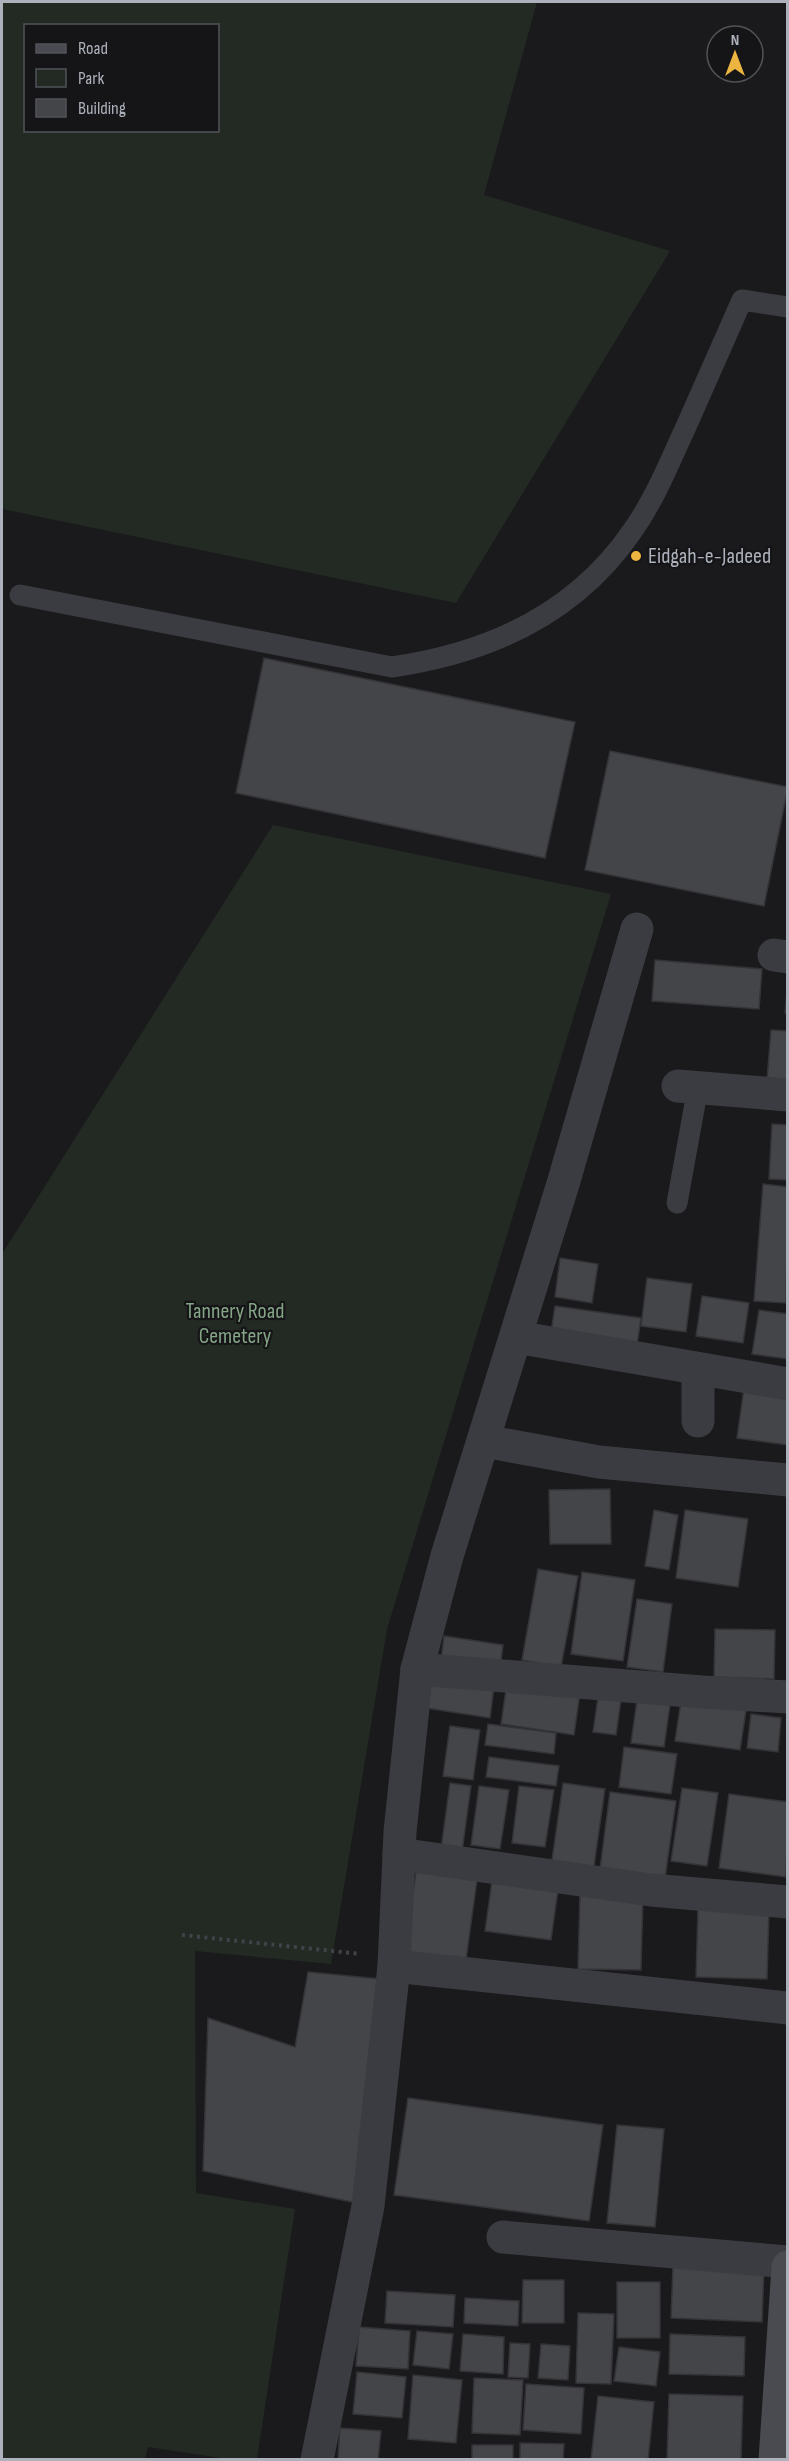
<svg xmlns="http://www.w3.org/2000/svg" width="789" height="2461" viewBox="0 0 789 2461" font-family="'Sofia Sans Condensed',sans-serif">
	<rect width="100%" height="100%" fill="#1a1a1c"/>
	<g fill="#222a23" fill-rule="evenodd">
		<path d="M2,2H537L484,195L670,251L456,603L2,509ZM26,26H218V130H26Z"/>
		<path d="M273,825L611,894L387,1629L331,1964L195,1951L196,2193L295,2209L257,2459H228L148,2447L145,2459H2V1254Z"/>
	</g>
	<g fill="#444549" stroke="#343438" stroke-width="1.5">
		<path d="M264,658L575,722L545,858L236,793Z"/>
		<path d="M610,751L788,787L764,906L585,870Z"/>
		<path d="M655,960L762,969L759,1009L652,1001Z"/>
		<path d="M788,983V1013H785Z"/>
		<path d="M771,1030L788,1031V1082L767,1080Z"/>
		<path d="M772,1124L788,1125V1180L769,1179Z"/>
		<path d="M763,1184L788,1187L786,1303L754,1301Z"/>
		<path d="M560,1258L598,1264L592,1303L555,1297Z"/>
		<path d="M647,1278L692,1284L686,1332L641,1326Z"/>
		<path d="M702,1296L749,1303L743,1343L696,1336Z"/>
		<path d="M555,1306L641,1318L636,1352L550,1339Z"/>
		<path d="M759,1310L788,1314V1359L752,1354Z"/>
		<path d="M745,1381L788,1387V1445L737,1438Z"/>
		<path d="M610,1489L611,1544H550L549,1490Z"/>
		<path d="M654,1510L678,1515L669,1570L645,1566Z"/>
		<path d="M685,1510L748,1519L738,1587L676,1578Z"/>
		<path d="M538,1569L578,1576L561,1667L522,1660Z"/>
		<path d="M582,1572L635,1580L623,1661L571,1654Z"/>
		<path d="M637,1599L672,1604L663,1672L627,1667Z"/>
		<path d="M715,1629L775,1630L774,1679L714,1677Z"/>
		<path d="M444,1636L503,1645L500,1669L441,1661Z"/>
		<path d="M424,1678L494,1687L490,1718L420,1707Z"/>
		<path d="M507,1683L580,1693L574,1735L501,1724Z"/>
		<path d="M599,1690L622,1693L616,1735L593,1732Z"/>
		<path d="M638,1693L671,1698L664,1747L631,1743Z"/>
		<path d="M682,1695L747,1704L740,1750L675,1741Z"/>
		<path d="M751,1714L781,1718L778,1752L747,1748Z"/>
		<path d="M488,1724L556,1733L554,1754L485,1745Z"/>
		<path d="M450,1726L480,1730L473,1780L443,1776Z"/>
		<path d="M624,1747L677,1754L671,1794L619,1787Z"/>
		<path d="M489,1757L559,1766L556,1786L486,1777Z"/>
		<path d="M450,1783L471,1786L462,1852L441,1849Z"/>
		<path d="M563,1783L605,1789L593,1873L551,1867Z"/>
		<path d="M479,1786L509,1790L500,1849L471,1845Z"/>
		<path d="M519,1786L554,1790L545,1847L512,1843Z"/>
		<path d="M682,1788L718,1793L707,1866L671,1861Z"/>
		<path d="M610,1792L676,1801L665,1878L600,1869Z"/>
		<path d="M729,1794L788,1802L786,1877L719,1868Z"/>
		<path d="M416,1872L477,1880L465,1967L404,1958Z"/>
		<path d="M492,1881L558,1890L551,1940L485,1931Z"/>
		<path d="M580,1892L643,1894L641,1970L578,1969Z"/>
		<path d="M698,1909L769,1910L767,1979L696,1977Z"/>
		<path d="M308,1972L380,1979L357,2203L203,2171L208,2018L295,2047Z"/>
		<path d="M408,2098L603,2125L589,2221L394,2195Z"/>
		<path d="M617,2125L664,2129L655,2227L607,2223Z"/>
		<path d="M673,2266L764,2269L762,2322L671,2318Z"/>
		<path d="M523,2280H564V2323H522Z"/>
		<rect x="617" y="2282" width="43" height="56"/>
		<path d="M387,2291L455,2295L453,2327L385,2323Z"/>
		<path d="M465,2298L519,2301L518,2326L464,2323Z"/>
		<path d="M578,2313L614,2314L611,2384L576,2383Z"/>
		<path d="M359,2327L410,2331L408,2369L356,2366Z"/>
		<path d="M417,2331L453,2334L449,2369L413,2365Z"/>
		<path d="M463,2334L504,2337L503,2374L460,2371Z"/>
		<path d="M670,2334L745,2337L744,2376L669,2374Z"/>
		<path d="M510,2343L530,2344L528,2378L508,2377Z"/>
		<path d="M541,2344L570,2346L568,2380L538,2378Z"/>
		<path d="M619,2347L660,2352L656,2386L614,2381Z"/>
		<path d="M357,2372L406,2377L402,2418L353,2414Z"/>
		<path d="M413,2375L462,2380L456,2443L408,2439Z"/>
		<path d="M474,2378L523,2380L520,2435L472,2433Z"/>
		<path d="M526,2384L584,2388L581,2434L523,2430Z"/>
		<path d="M669,2394L743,2396L741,2460H667Z"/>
		<path d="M598,2396L654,2402L648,2460H591Z"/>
		<path d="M340,2428L381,2431L378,2460H338Z"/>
		<path d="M520,2443L564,2444L563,2460H520Z"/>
		<rect x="472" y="2445" width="41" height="15"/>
	</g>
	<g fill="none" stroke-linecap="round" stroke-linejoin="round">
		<path stroke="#414348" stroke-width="4" stroke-dasharray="3 4.5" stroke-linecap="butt" d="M182,1935L361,1954"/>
		<g stroke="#3b3c41" stroke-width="21">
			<path d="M20,595L392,667C490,653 576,614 633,530C655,499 669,463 685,429C704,386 723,343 742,300L788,307"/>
			<path d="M677,1203L698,1087"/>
		</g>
		<g stroke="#3b3c41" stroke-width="33">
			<path d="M774,955L788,957"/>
			<path d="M678,1086L788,1095"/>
			<path d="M516,1337L788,1384"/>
			<path d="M698,1369V1421"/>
			<path d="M484,1441L599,1462L788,1480"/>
			<path d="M417,1669L702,1692L788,1697"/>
			<path d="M399,1854L651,1890L788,1902"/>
			<path d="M394,1966L788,2008"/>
			<path d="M503,2237L788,2262"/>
			<path d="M317,2460L368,2206L394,1966L400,1832L417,1669L447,1556L563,1184L637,929"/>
		</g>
		<path stroke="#494b51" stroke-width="33" d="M775,2460L788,2267"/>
	</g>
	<circle fill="#ecb542" stroke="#151517" stroke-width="2" cx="636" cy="556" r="6"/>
	<g text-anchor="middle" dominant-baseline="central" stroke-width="4.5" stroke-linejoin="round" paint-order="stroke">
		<g font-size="22" fill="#adb1bb" stroke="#151517" text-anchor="start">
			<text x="648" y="556">Eidgah-e-Jadeed</text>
		</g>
		<g font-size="22" fill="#85a587" stroke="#151517">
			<text x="235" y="1311">Tannery Road<tspan x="235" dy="25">Cemetery</tspan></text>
		</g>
	</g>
	<rect width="789" height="2461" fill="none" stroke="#adb1bb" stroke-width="6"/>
	<rect x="24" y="24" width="195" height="108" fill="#151517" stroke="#525359" stroke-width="1.5"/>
	<rect x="36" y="44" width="30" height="9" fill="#494b51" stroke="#525359" stroke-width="1.5"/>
	<text x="78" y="54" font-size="18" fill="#adb1bb">Road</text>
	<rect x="36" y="69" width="30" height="18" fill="#222a23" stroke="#525359" stroke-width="1.5"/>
	<text x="78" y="84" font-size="18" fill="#adb1bb">Park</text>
	<rect x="36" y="99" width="30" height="18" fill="#444549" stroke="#525359" stroke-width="1.5"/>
	<text x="78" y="114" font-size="18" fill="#adb1bb">Building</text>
	<g transform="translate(735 54)"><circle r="28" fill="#151517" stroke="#525359" stroke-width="1.5"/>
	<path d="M0-4.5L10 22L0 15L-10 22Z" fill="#ecb542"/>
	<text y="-9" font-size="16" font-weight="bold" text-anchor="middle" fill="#adb1bb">N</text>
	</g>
</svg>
